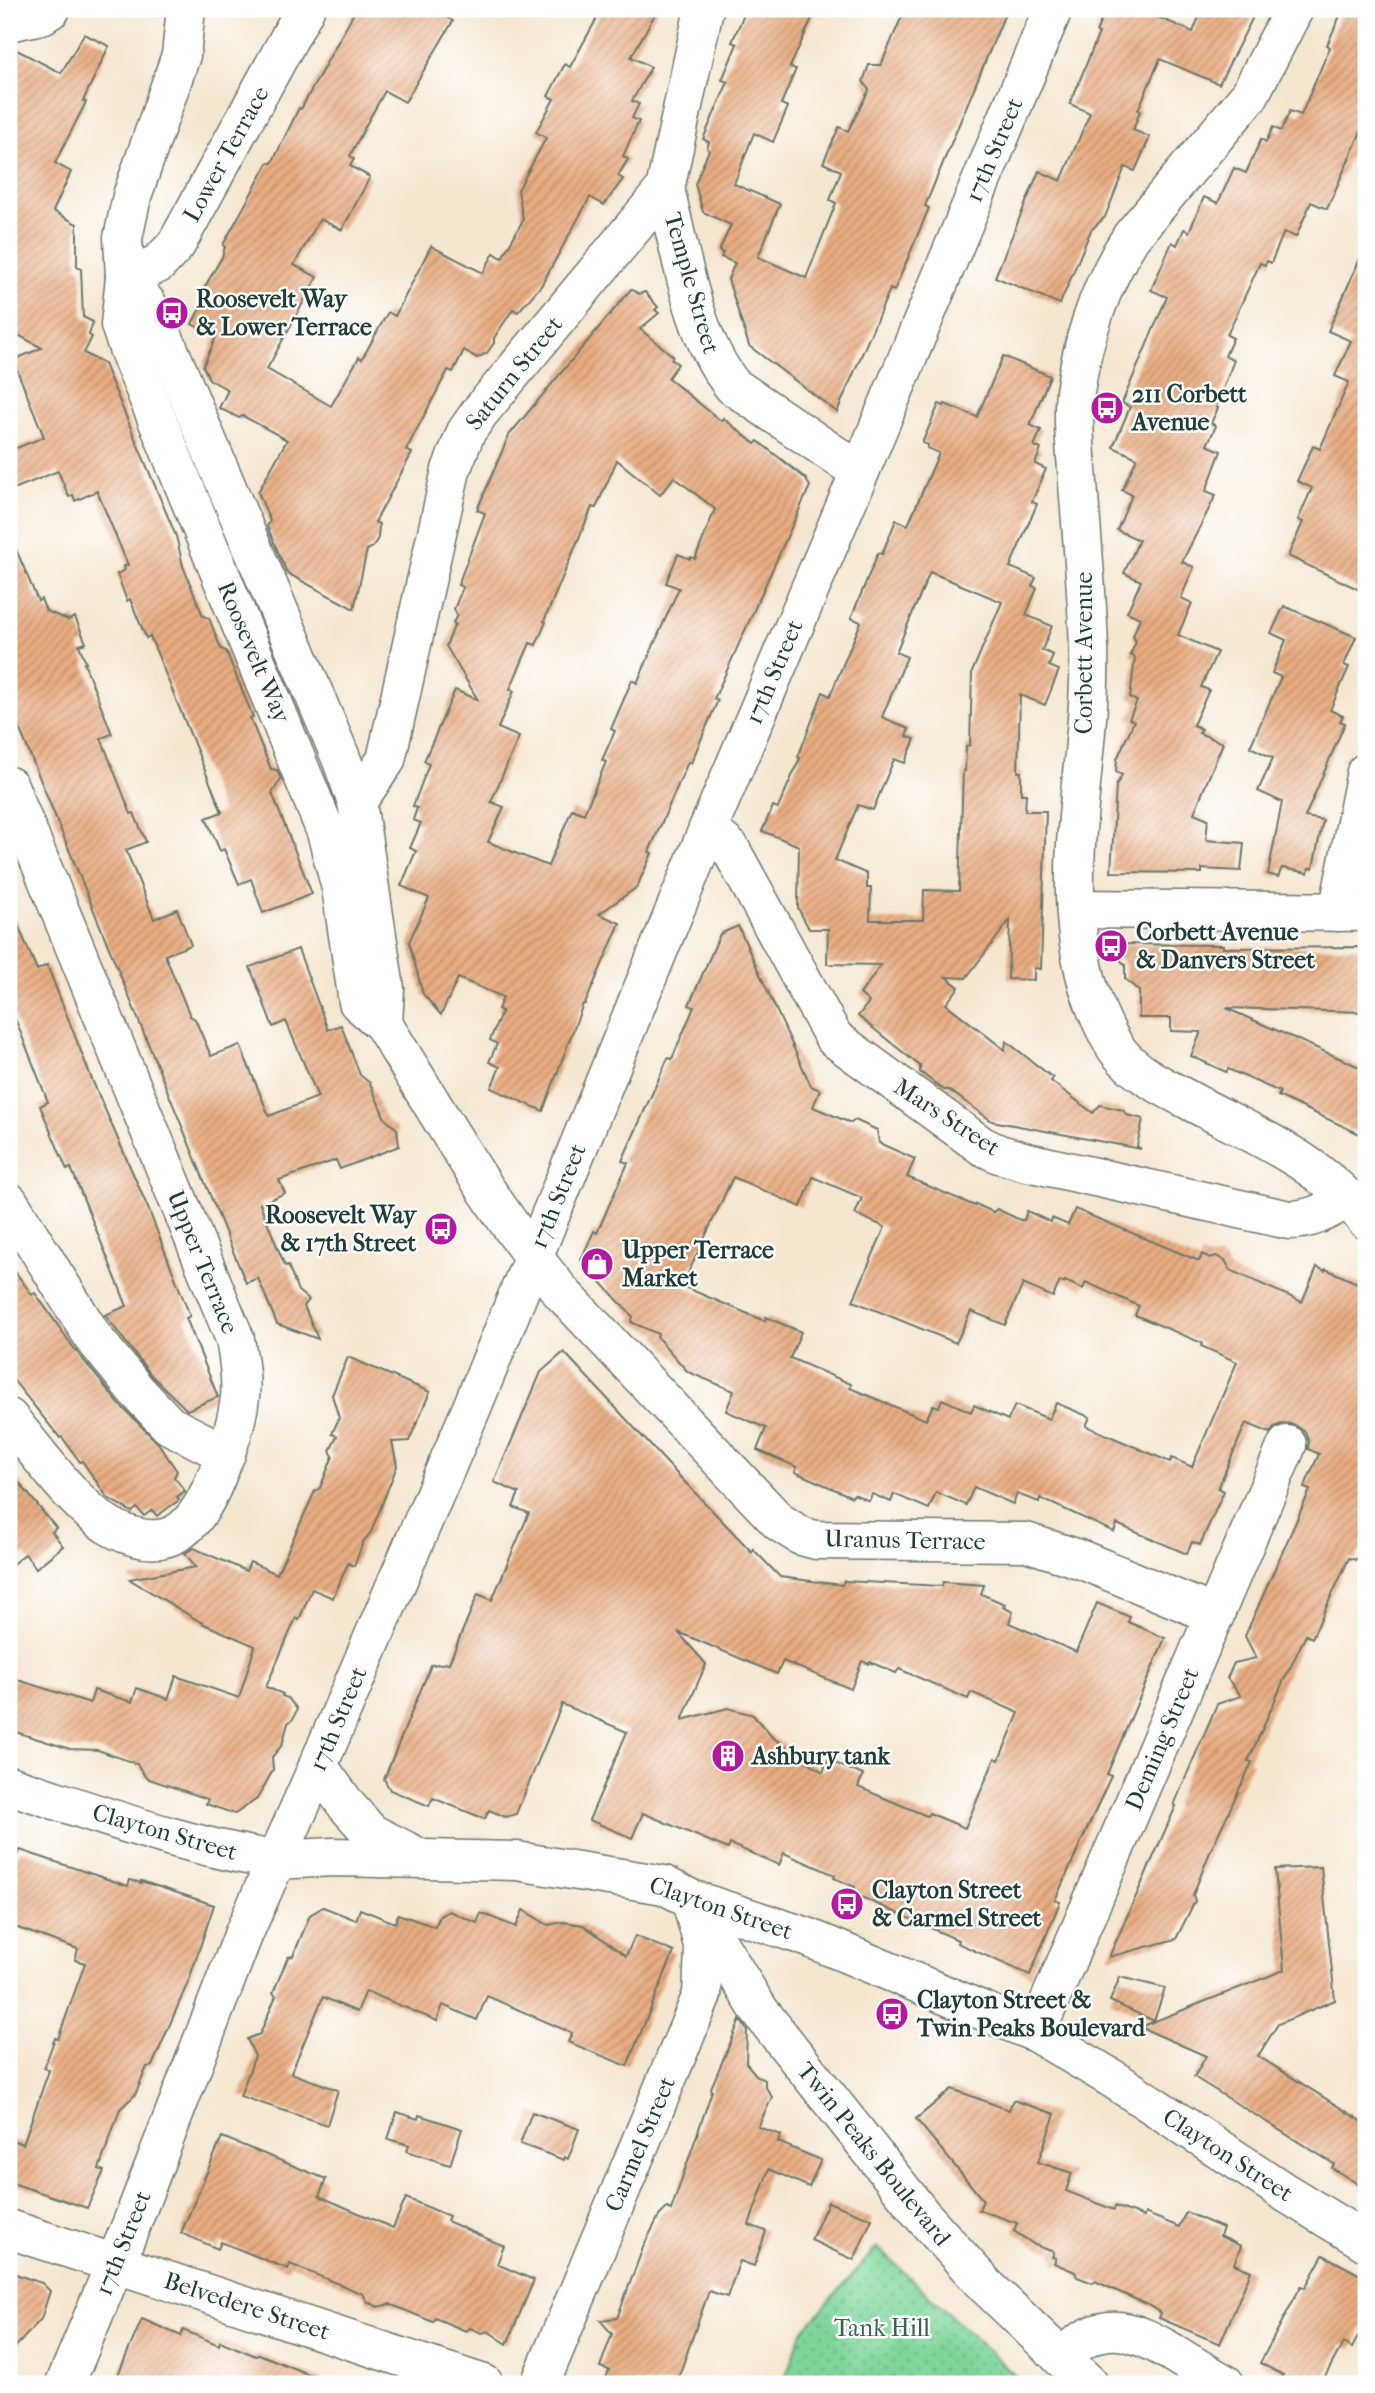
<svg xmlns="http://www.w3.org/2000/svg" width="1375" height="2393" viewBox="0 0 1375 2393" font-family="'IM FELL French Canon',serif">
	<defs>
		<pattern id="park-dots" width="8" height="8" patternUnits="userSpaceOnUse" patternTransform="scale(1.75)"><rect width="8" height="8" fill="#7dd59a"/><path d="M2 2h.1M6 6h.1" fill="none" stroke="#66ae7e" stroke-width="1.8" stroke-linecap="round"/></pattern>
		<pattern id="building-hatch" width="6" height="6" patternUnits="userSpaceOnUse" patternTransform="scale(1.75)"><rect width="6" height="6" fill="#e9ac81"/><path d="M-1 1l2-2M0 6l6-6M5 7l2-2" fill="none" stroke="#bc8d6a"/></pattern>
	</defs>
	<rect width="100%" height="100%" fill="#fff"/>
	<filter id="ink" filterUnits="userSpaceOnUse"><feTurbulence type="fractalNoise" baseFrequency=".0143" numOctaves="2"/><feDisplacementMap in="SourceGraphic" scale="14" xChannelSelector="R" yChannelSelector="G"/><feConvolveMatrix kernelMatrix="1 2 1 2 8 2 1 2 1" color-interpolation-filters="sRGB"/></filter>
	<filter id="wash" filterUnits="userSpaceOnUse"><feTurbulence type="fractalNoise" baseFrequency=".00686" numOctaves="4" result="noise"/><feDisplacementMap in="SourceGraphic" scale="28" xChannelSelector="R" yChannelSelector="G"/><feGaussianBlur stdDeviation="1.57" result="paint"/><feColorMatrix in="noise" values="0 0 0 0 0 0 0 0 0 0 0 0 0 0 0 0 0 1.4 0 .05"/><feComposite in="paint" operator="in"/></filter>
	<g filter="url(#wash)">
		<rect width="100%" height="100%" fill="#f5e6d0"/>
		<path fill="url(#park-dots)" stroke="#4e8967" stroke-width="2" d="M877,2247L1024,2384H783L802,2332Z"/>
		<g id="blocks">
			<g fill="url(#building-hatch)" fill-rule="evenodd">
				<path d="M356,9H432L453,21L405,102L385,91L367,123L350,156L354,159L350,166L370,177L342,230L320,219L294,265L317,277L267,369L331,406L359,357L362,359L388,312L395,316L431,246L483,273L494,253L502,258L523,220L518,190L546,138L536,132L554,99L548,96L565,64L570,67L602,9H658L631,57L651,67L632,101L639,104L632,118L639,121L623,156L628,159L618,176L623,179L604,205L590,197L541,286L518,312L513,309L494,338V343L487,353L477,358L464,350L453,372L448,370L406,450L412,453L375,522L379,524L378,538L373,547L367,550L354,609L287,573L267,526L270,521L258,492L287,440L243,416L239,418L219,408L228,390L209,379L203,366L216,337L192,324L208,293L203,290L222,257L225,247L223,245L268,163H272L299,108L301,109Z"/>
				<path d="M750,9H816L790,67L796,69L781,104L788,107L773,142L754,133L734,184L780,204L758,257L806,278L836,203L830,200L841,171L823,163L839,127L848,131L869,90L863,81L869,65H881L905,9H1007L925,206L929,208L894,291L890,289L837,412L749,346L728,279L735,263L721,257L723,253L719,251L731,225L703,212L695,184L709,150L707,148L709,142L703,139L728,82L722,80L737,44L732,42L745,12L748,13Z"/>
				<path d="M1106,9H1139L1193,32L1202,9H1233L1253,17L1219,84L1160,59L1138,110L1140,111L1133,130L1150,137L1135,171L1125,167L1105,217L1091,230L1060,304L995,277L1039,171L1061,181L1090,113L1070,104L1099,33L1096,32Z"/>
				<path d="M1343,9H1366V120L1327,209L1311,202L1296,237L1284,232L1271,263L1267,261L1265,265L1260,263L1227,335L1233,338L1225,356L1234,360L1216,407L1218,408L1211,423L1216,426L1207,445L1221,451L1206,491L1216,495L1182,562L1194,567L1181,598L1192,603L1178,635L1217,652L1201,687L1209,690L1193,725L1202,729L1199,733L1223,743L1194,813L1208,819L1206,840L1244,843L1241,871L1202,869V873L1111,872L1116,786L1122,775L1116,772L1117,759L1134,721L1129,719L1137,701L1130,698L1135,657L1130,655L1136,642L1133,636L1140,618L1127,612L1141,581L1124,573L1139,540L1117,530L1132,495L1122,490L1137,458L1113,447L1130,407L1122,403L1167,297L1151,290L1172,242L1177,245L1184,229L1189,232L1204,197L1218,203L1234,168L1246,173L1261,139L1266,142L1273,127L1281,131L1290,111L1301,115L1330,47L1327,45Z"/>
				<path d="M84,34L109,46L83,101L86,102L55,163L71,172L53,211L77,224V267L81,269L83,317L93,322L89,335L92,337L84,353L104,364L176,536L183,566L203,616L209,618L221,649L226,651L253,717L250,718L271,769L277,770L281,779L272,793L312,894L263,913L251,879L239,884L224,849L220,851L206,818L222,812L150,636L146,638L130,599L127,601L117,574L125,570L124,566L128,565L97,491L75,501L73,495L69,497L58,471L9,491V451L44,437L13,360L42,348L9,330V46L61,73Z"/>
				<path d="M1366,245V593L1288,556L1303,522L1298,520L1312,488L1297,481L1313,446L1320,449L1349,382L1335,376L1351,341L1328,331Z"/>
				<path d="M631,289L639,294L645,292L658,307L655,310L659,313L640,329L673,356L671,359L678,364L668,378L721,421L723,418L755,444L758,441L805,478L810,486L714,699L718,700L691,763L688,762L649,852L652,853L637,887L599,914L620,923L585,1004H583L543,1111L491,1088L500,1067L489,1062L497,1044L490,1040L502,1011L498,1009L503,997L458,978L441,1015L423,994L409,942L429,898L401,886L416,851L410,848L421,823L413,820L417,808L413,806L429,764L424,761L455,690L478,700L446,646L455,624L453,623L457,615L454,609L463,587L458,585L485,513L477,510L509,435ZM617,460L660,495L674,477L715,509L695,559L691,557L690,559L678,554L666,583L679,588L637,683L632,680L611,729L615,731L602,760L606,762L584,814L572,809L548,866L488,842L504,807L491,802L519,737L498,728L514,691L510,689L530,643L536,645L546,622L544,621L592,507L596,508Z"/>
				<path d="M1003,356L1050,376L1030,425L1041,430L1034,446L1041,449L1035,464L1046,469L1032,502L1037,504L1010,567L1036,578L1032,586L1037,588L1026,615L1052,626L1042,650L1053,655L1049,666L1059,670L1045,705L1020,695L1018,772H1021V794H1026L1025,811H1046L1041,969L1034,968V980L1008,979L1010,920L966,978L946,977L959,987L946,1004L1005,1050L1006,1041L1053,1078L1051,1081L1093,1113L1100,1105L1123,1110L1127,1115L1143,1119L1137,1146L1141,1149L992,1121L949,1090H944L920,1072V1066L858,1016L869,1002L860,994L881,965L827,964L828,929H809L798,908L799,846L762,831L773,806L778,808L800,758L798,757L823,692L830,696L861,622L851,618L878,553L882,554L896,520L908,525L939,453L927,448L928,445L922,443L939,404L944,406L945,404L977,417ZM930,572L1002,602L972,672L970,745L966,746L965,771H963L959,891L924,890L923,920H870L871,888H867V874L835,860L858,805L873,810L894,759L905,763L915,739L906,736L909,729L882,717L907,657L896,652Z"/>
				<path d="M9,533L38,601L41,599L46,611L68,620L75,617L86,643L79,645L86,663H84L112,734L101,738L131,814L134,813L146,842L126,850L154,919L177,909L191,945L165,955L190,1016L195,1019L211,1056L240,1045L269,1116L318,1097L286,1021L273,1027L250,967L298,949L328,1030L341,1025L360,1075L370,1083L385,1119L397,1129L399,1146L340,1169L336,1160L279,1180L285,1193L260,1204L285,1266L288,1265L298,1291L309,1300L304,1306L318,1339L277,1324L258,1278L246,1283L9,703Z"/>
				<path d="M1284,606L1356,637L1344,665L1349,667L1330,710L1343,716L1340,721L1345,723L1305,817L1323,820L1313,868H1309L1308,873L1282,868L1278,877L1268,874L1282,802L1258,791L1273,758L1250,747L1281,677L1272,673L1286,640L1271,633Z"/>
				<path d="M9,904L37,970L47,965L93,1082L148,1208L190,1316L186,1318L218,1397L187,1410L152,1376L105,1315L127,1306L71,1168L67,1170L40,1106L48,1102L9,1003Z"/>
				<path d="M738,926L811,1086L820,1090L813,1107L851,1123L855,1120L877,1130L879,1143L915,1159L907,1177L975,1206L976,1204L993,1212L997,1209L1020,1220H1024L1027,1211L1050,1222L1052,1218L1068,1225L1075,1209L1199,1261L1202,1254L1210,1258L1216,1256L1225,1260L1230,1270L1302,1302L1317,1267L1325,1271L1326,1269L1366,1287V1537L1356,1560L1349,1558L1312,1638L1306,1635L1283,1682L1248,1761L1252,1762L1210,1852L1193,1895L1195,1901L1176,1939L1109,1957L1176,1806L1174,1805L1217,1704L1241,1696L1227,1678L1234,1663L1256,1658L1245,1636L1310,1490L1304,1488L1319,1454L1308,1449L1309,1442L1305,1432L1295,1425L1284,1423L1274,1427L1270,1433L1246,1423L1218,1488L1224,1491L1200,1545L1192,1542L1187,1554L1117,1524L1114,1532L1040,1498L1039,1502L1017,1494L1013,1504L974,1487L966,1505L936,1492L929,1509L894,1494L891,1502L872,1494L869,1501L854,1494L852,1497L795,1472L797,1467L757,1450L766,1428L726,1411L734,1391L688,1372L657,1337L658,1334L631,1322L633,1317L581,1260L594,1231L597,1233L610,1203L628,1163L622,1161L668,1058L672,1059L694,1007L689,1005L720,934ZM733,1177L801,1207L813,1177L862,1198L855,1214L885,1227L853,1301L956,1343L971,1311L1005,1325L1023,1284L1053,1297L1060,1281L1064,1283L1065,1281L1083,1289L1086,1282L1139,1306L1135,1315L1202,1343L1201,1346L1237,1362L1192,1467L1172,1458L1170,1462L1086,1426L1090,1417L1056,1403L1049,1419L1015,1405L1008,1420L974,1405L971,1412L942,1399L939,1407L933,1405L926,1420L850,1388L851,1384L790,1358L801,1332L766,1317L765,1321L682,1286Z"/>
				<path d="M1106,944L1223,945V948L1366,947L1364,1012L1226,1008L1366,1070V1137L1278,1096L1280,1092L1228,1069L1226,1072L1191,1056L1201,1032L1171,1031V1018H1139V991L1125,979V965Z"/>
				<path d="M9,1263L32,1295L35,1293L76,1351L120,1405L158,1443L177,1471L174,1477L185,1491L177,1497L179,1500L157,1516L152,1510L144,1516L137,1508L132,1512L108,1498L82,1461L80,1462L62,1437L60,1438L9,1375Z"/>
				<path d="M564,1352L678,1475L752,1552L753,1549L780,1577L842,1585L844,1581L942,1586L943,1582L984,1585L981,1594L1005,1604L1003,1607L1013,1612L1009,1623L1076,1652L1097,1603L1130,1617L1128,1622L1165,1638L1110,1767L1107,1774L1111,1776L1055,1900L1060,1902L1030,1975L957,1943L958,1940L852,1893L855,1887L834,1878L835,1875L784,1853L779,1865L730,1844L728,1849L643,1813L632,1838L589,1820L627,1732L562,1704L516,1814L506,1817L489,1810L485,1819L433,1798L429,1806L390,1790L384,1779L431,1665L449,1663L478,1594L492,1600L529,1513L513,1507L519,1493L494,1482L541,1372ZM678,1632L777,1674L783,1661L851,1689L862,1661L869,1664L870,1662L896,1673L899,1669L968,1699L971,1692L1019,1713L999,1760L995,1758L965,1828L929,1813L927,1816L858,1787L863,1775L828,1760L823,1772L772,1737L753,1715L728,1708L682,1720L706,1664Z"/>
				<path d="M348,1357L430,1392L409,1441L392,1442L397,1466L371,1532L363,1542L354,1566L348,1563L333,1598L312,1589L299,1620L296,1618L266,1687L283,1694L282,1696L288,1698L297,1709L293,1719L288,1723L282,1745L272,1757L273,1770L257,1799L235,1814L206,1804L208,1799L146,1778L137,1764L98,1750L70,1749L9,1730V1677L90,1703L94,1690L132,1702L137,1688L168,1699L176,1676L239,1698L255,1646L204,1624L129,1579L196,1567L185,1553L194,1548L246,1571L250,1562L277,1574L315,1491L320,1488L333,1456L330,1451L337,1436L332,1434L339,1418L332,1395Z"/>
				<path d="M9,1470L56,1528L52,1532L63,1546L36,1568L25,1554L9,1567Z"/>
				<path d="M9,1850L19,1854L20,1850L128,1886L130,1880L141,1883V1881L214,1905L189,1980L152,2066L147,2067L135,2095L120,2109L99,2169L104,2171L87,2208L9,2182V2139L23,2144L49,2070L44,2068L55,2038L58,2039L85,1963L75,1960L78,1949L9,1925Z"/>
				<path d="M1321,1867L1335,2000L1278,2024L1258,2056L1366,2124V2189L1332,2168L1334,2164L1194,2077L1206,2056L1140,2027L1284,1970L1275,1869Z"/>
				<path d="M323,1907L356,1920L360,1909L395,1923L398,1914L435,1927L440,1916L449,1911L477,1923L481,1913L516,1927L523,1910L548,1925L563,1922L583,1925L626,1956L635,1936L674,1952L627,2066L568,2042L572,2033L487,1996L477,2020L443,2005L437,2021L366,1991L357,2012L323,1997L291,2073L338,2090L327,2125L240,2096L255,2056L247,2039L260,2034L276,1996L273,1993L288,1957L293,1956L310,1915Z"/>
				<path d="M1120,1977L1165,1988L1154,2021L1110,2001Z"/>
				<path d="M740,2020L747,2030L746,2063L756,2075L765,2080V2086L772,2097L758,2127L781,2135L778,2142L821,2160L809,2187L769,2169L749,2225L766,2231L754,2266L740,2261L727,2297L709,2291L676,2384H604L609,2370L600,2367L612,2334L600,2320L617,2318L644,2245L659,2216L667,2208L671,2210L712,2091L711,2088Z"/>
				<path d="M952,2089L1009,2110L1013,2100L1055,2114L1038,2162L1072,2173L1066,2191L1114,2210L1115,2206L1144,2217L1145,2213L1179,2227L1186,2212L1223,2228L1220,2236L1241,2246L1234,2264L1251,2271L1220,2344L1159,2318L1161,2313L1146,2304L1095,2281L1093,2283L1077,2277L1075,2272L1054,2263L1056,2258L1052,2257L1054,2252L1035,2245L1014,2231L1017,2223L979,2210L983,2200L916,2119Z"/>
				<path d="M397,2112L418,2119L419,2115L462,2129L450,2165L407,2151L409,2145L388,2139Z"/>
				<path d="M532,2112L579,2129L568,2159L565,2157L564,2160L520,2144Z"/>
				<path d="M222,2137L326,2179L319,2196L393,2228L406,2198L449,2216L447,2221L504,2246L497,2264L534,2280L507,2344L488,2331L482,2333L470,2328L466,2331L435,2318L433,2322L390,2304L378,2307L367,2301L363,2294L290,2264L288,2269L221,2242L218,2249L181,2233Z"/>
				<path d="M828,2202L872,2219L854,2260L811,2240Z"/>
				<path d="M1323,2255L1366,2278V2322L1352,2348L1343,2343L1321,2384H1279L1283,2375L1260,2363L1301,2286L1305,2288Z"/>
				<path d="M9,2272L42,2283L50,2291L41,2319L9,2354Z"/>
				<path d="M142,2319L181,2336L183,2330L219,2345L220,2341L256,2356L259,2354L332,2384H114Z"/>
			</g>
		</g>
	</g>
	<g filter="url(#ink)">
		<use href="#blocks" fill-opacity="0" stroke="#6a786b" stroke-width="2"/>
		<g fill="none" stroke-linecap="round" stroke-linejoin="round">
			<defs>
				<g id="minor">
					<path d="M186,9L181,55L132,196L123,238L125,277L120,325L129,351L326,832L341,888L358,1002L383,1024C440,1116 493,1210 562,1293L779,1522L801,1536L816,1540L1026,1542L1082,1560L1215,1615"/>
					<path d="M1294,9L1249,96L1131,237C1101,284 1083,337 1075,392C1072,422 1076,453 1078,483C1082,538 1087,593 1089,648C1093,767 1050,897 1097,1011C1103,1025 1109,1039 1118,1051C1135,1073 1160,1085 1183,1097C1248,1133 1320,1159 1366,1220"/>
					<path d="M9,22L42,15L51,9"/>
					<path d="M665,189C681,251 692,336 733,386L860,472"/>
					<path d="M125,277L147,304L156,319L341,758L357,802L385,989L383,1024"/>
					<path d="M125,277L158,264L176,245L305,9"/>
					<path d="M9,786L235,1339C238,1358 242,1377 240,1397C237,1424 228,1449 218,1473C198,1523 173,1558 115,1529C78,1511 37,1451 9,1418"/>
					<path d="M357,802L386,760L451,470L466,432L480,412L665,189L704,9"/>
					<path d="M708,829L730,848L834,1038L982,1146L999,1154L1027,1162L1289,1220C1313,1220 1328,1210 1349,1198"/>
					<path d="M1076,909L1366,912"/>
					<path d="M1338,912L1366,772"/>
					<path d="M9,1202L93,1337L136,1390L169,1425L226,1454"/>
					<path d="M9,1785C97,1813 185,1847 277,1860"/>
					<path d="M1036,2033L1287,1445"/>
					<path d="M9,2229L484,2384"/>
					<path d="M1061,2358C1101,2318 1129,2327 1173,2353C1190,2364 1208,2374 1225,2384"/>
					<path d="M540,2384L702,1995L704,1949L692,1904"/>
				</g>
				<g id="major">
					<path d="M318,1766L347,1806L371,1833L414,1855"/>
					<path d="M277,1860L333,1857L517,1861L664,1885L691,1899L807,1937L1036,2033L1113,2079L1286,2193L1366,2242"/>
					<path d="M691,1899L759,2010L922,2215L985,2285L1089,2384"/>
					<path d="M65,2384L132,2223L244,1933L318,1766L473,1405L708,829L870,448L1053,9"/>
				</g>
			</defs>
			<use href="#minor" stroke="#6a786b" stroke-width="41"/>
			<use href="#major" stroke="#6a786b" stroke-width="41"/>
			<use href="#minor" stroke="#fff" stroke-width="38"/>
			<use href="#major" stroke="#fff" stroke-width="38"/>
		</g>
	</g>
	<defs>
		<symbol id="bus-disc" viewBox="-11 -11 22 22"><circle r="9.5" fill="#b5179e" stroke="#fff"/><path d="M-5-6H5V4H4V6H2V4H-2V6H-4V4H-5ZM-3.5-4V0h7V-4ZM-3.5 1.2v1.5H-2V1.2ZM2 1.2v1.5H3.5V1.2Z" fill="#fff"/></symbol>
		<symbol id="shop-disc" viewBox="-11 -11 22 22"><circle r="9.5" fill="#b5179e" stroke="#fff"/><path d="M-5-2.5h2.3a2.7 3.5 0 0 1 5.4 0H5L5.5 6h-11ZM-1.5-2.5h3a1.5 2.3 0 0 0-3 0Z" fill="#fff"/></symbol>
		<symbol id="building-disc" viewBox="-11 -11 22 22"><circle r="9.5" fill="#b5179e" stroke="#fff"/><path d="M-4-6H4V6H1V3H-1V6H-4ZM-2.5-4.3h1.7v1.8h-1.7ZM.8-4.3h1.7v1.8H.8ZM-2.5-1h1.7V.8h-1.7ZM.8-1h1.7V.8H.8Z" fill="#fff"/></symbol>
	</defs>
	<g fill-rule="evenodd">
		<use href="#bus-disc" x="153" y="294" width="38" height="38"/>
		<use href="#bus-disc" x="1088" y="389" width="38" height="38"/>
		<use href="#bus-disc" x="1092" y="927" width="38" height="38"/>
		<use href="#bus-disc" x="422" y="1210" width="38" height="38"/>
		<use href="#shop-disc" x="578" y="1245" width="38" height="38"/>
		<use href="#building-disc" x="709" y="1737" width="38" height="38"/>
		<use href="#bus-disc" x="828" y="1885" width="38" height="38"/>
		<use href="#bus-disc" x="873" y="1995" width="38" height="38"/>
	</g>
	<g text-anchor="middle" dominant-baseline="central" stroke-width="5" stroke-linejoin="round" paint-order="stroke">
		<g font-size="24" fill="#1f3d34" stroke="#fff">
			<text transform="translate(994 150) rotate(-67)">17th Street</text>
			<text transform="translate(226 154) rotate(-61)">Lower Terrace</text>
			<text transform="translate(692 283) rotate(74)">Temple Street</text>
			<text transform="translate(514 373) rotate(-51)">Saturn Street</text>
			<text transform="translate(254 652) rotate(67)">Roosevelt Way</text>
			<text transform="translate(1084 653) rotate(-90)">Corbett Avenue</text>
			<text transform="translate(774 672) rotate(-67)">17th Street</text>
			<text transform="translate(947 1117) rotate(33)">Mars Street</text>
			<text transform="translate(558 1196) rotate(-68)">17th Street</text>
			<text transform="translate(203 1262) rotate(68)">Upper Terrace</text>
			<text transform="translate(905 1540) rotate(1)">Uranus Terrace</text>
			<text transform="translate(338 1719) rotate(-67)">17th Street</text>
			<text transform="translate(1162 1739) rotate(-67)">Deming Street</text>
			<text transform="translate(165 1832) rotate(16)">Clayton Street</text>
			<text transform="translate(721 1908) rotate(19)">Clayton Street</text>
			<text transform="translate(640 2144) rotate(-67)">Carmel Street</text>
			<text transform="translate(874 2154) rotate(51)">Twin Peaks Boulevard</text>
			<text transform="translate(1228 2155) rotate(33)">Clayton Street</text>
			<text transform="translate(123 2243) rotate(-68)">17th Street</text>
			<text transform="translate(247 2306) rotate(18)">Belvedere Street</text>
		</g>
		<g font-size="24" font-weight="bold" fill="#1f3d34" stroke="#fff" text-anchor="start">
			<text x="196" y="299">Roosevelt Way<tspan x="196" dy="28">&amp; Lower Terrace</tspan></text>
			<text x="1132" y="394">211 Corbett<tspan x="1132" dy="28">Avenue</tspan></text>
			<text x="1136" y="932">Corbett Avenue<tspan x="1136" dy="28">&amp; Danvers Street</tspan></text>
			<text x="416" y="1215" text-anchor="end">Roosevelt Way<tspan x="416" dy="28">&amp; 17th Street</tspan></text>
			<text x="622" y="1250">Upper Terrace<tspan x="622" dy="28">Market</tspan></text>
			<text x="752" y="1756">Ashbury tank</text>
			<text x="872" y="1890">Clayton Street<tspan x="872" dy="28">&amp; Carmel Street</tspan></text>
			<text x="917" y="2000">Clayton Street &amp;<tspan x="917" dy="28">Twin Peaks Boulevard</tspan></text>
		</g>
		<g font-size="24" fill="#36634e" stroke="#fff">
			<text x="882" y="2328">Tank Hill</text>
		</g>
	</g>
	<rect width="1375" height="2393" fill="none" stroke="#fff" stroke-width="35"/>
</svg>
